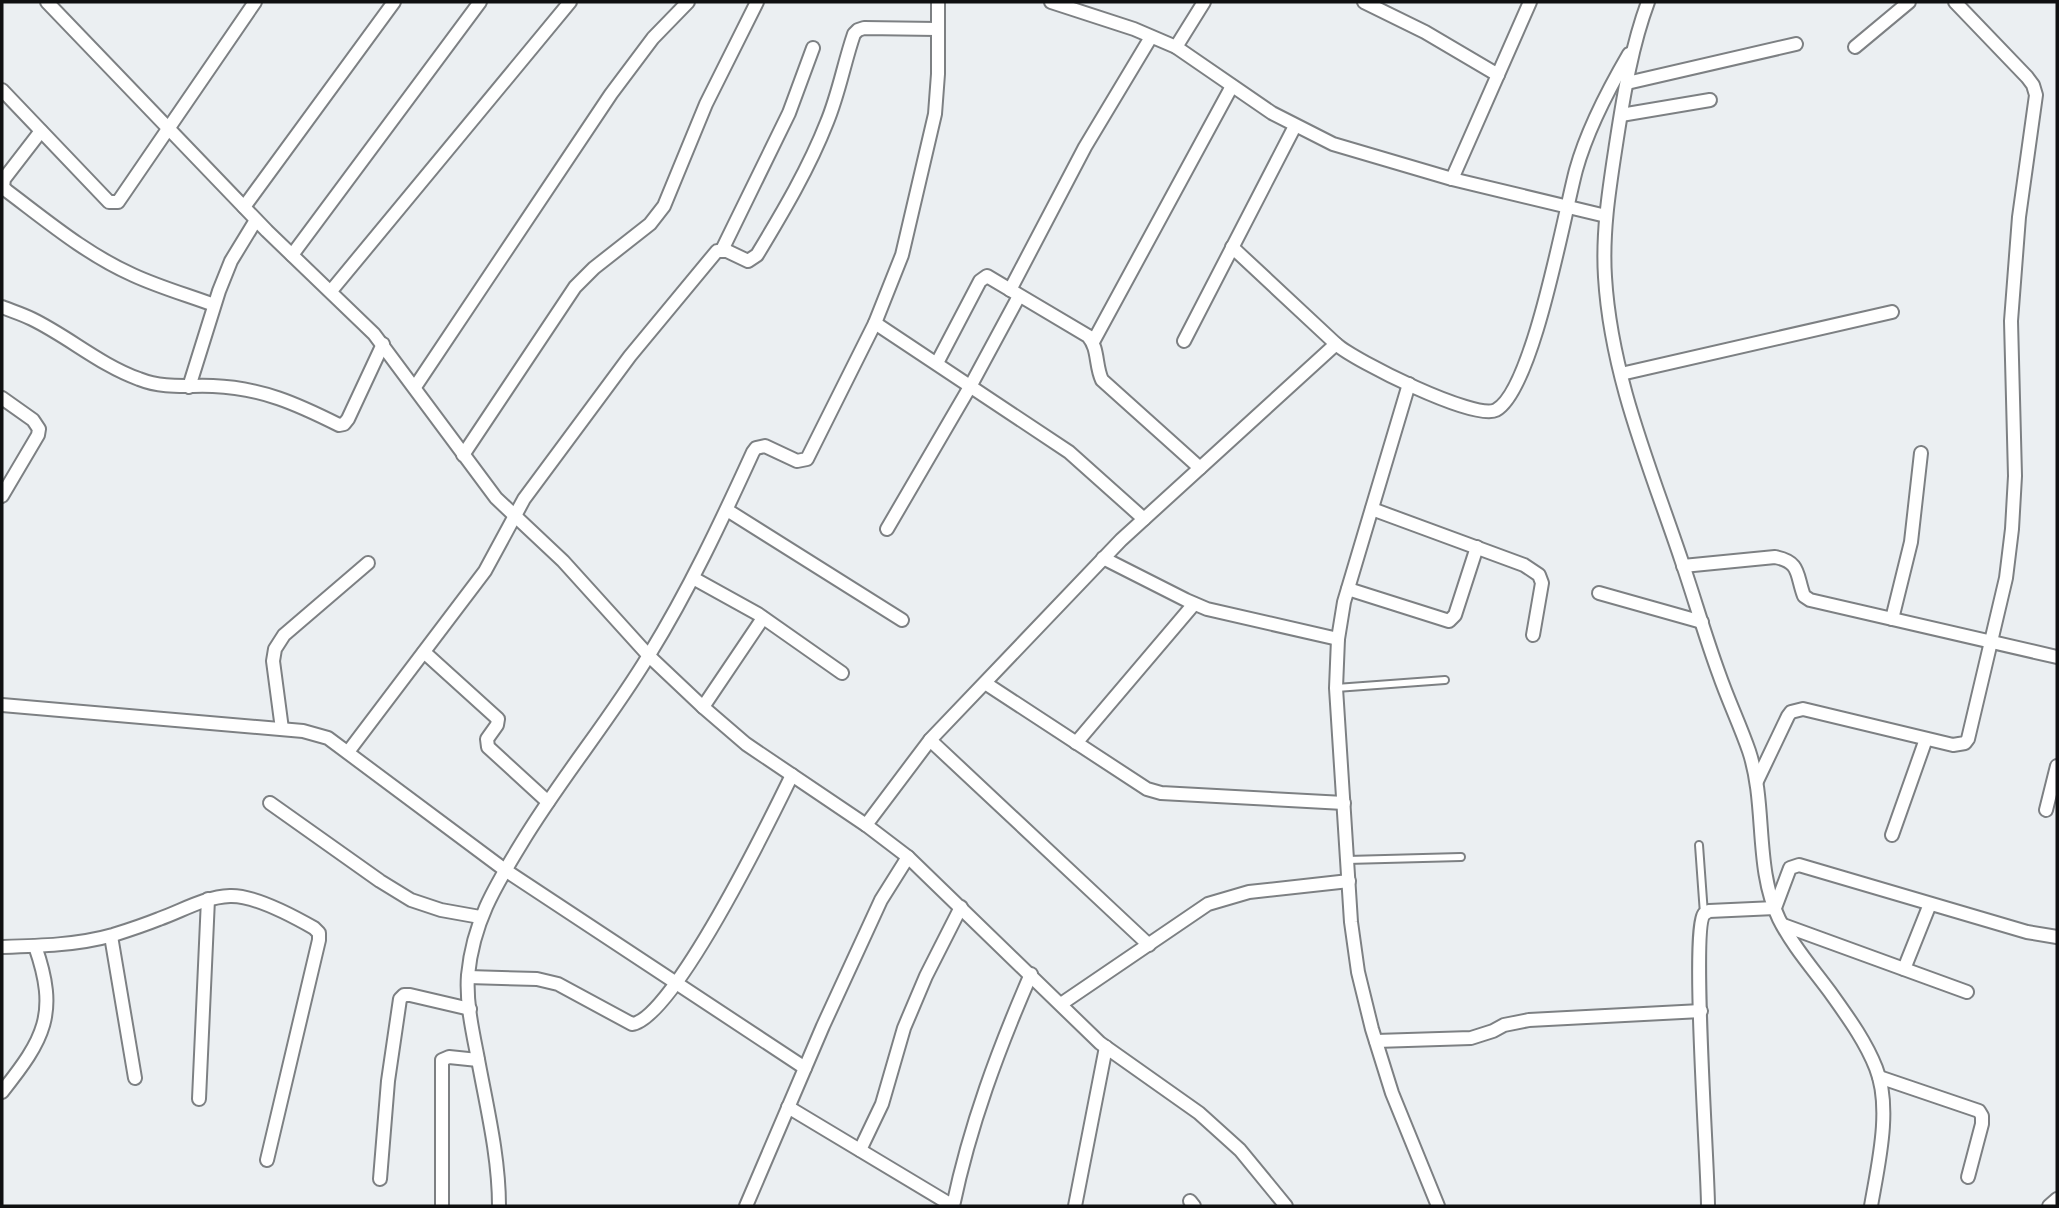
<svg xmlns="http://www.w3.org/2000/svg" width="2059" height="1208" viewBox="0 0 2059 1208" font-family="'Fira Sans',sans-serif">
	<rect width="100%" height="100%" fill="#ebeff2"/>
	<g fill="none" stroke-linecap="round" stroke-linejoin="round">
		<defs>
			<g id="lane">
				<path d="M1336,688L1445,680"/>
				<path d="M1699,845L1704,914"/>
				<path d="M1347,860L1461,857"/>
			</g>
			<g id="street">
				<path d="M47,2L267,231L374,334L496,498L563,561L649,656L703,707L746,744L866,825L908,857L1100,1043L1199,1113L1240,1150L1286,1206"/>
				<path d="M1051,2L1134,29L1176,47L1272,113L1333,144L1452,179L1606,216"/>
				<path d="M1364,2L1425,32L1498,75"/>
				<path d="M1648,2C1632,45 1624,93 1617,138C1610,184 1602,230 1605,277C1611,376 1650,467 1681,559C1694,597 1705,636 1719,674C1728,700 1740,725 1749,751C1767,805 1754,867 1779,919C1792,945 1813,969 1830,992C1847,1016 1865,1040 1876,1068C1892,1108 1878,1165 1871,1206"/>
				<path d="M1176,47L1204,2"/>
				<path d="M1855,47L1909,2"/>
				<path d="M1627,83L1796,44"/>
				<path d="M2,90L109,202H118L255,2"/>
				<path d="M1621,115L1710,100"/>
				<path d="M41,131L4,179L3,187L7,191C47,221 86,254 133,275C159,287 187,295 214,305"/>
				<path d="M1452,179L1530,2"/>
				<path d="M244,207L394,2"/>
				<path d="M1232,247L1336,344"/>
				<path d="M722,250L789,113L813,48"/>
				<path d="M292,255L480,2"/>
				<path d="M1010,290L1085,147L1151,37"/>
				<path d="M331,291L570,2"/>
				<path d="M2,307C12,311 22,314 32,319C69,337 100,365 139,379C164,389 187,385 213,386C262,388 297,404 339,425L344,424L348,419L383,344"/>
				<path d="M875,323L1069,452L1144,519"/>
				<path d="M1184,341L1295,126"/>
				<path d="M1093,342L1232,86"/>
				<path d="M937,363L980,281L987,276L1088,336C1099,349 1095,365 1102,380L1200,468"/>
				<path d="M1621,374L1892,312"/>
				<path d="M1409,384L1344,602L1338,639L1336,688L1351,922L1358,972L1372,1029L1392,1093L1438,1206"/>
				<path d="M189,387L219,291L231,261L256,220"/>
				<path d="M415,387L611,94L653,38L688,2"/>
				<path d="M2,398L33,420L39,429L38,435L2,496"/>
				<path d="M463,455L575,287L594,268L650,224L664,206L706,104L757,2"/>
				<path d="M1372,509L1524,565L1539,575L1542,583L1533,635"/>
				<path d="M727,510L902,620"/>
				<path d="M887,529L971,385L1019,296"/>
				<path d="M1103,558L1186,600L1207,609L1338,639"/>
				<path d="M1683,566L1775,557C1801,562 1796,575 1804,596L1810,600L2057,657"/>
				<path d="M693,578L758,614L842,673"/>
				<path d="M1348,589L1449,621L1455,615L1477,547"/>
				<path d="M1599,593L1702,622"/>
				<path d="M1892,619L1911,542L1921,453"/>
				<path d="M424,652L498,719L497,725L487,739L488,747L548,802"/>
				<path d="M985,683L1147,789L1161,793L1344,803"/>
				<path d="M2,705L303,731L328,738L505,870L805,1068"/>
				<path d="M703,707L763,618"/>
				<path d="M282,729L273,661L275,649L284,635L368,563"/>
				<path d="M930,740L1149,945"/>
				<path d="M1076,743L1194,604"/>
				<path d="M348,752L485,571L524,499L630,356L717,251H727L748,261L757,255C783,212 809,168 827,122C839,93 844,63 854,34L858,30L864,28L937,29"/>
				<path d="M1757,781L1788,716L1791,712L1803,709L1953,745L1965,743L1968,739L2006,578L2012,529L2015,476L2011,321L2019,217L2036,95L2033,85L2027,77L1955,2"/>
				<path d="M270,803L380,881L411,900L441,910L480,917"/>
				<path d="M2046,810L2057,766"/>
				<path d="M866,825L930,740L1121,540L1336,344C1355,361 1475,421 1496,410C1533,390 1564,215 1576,170C1587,130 1608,90 1629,54"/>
				<path d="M1892,835L1926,739"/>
				<path d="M1783,925L1967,992"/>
				<path d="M111,936L135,1078"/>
				<path d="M2,947C39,946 78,945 113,935C129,930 144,925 159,919C182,911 204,897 230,896C254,895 293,916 314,928L319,933V940L267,1160"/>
				<path d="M1904,969L1930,904"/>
				<path d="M468,977L537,979L558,984L632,1024C673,1020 772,816 792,775"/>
				<path d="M1061,1004L1208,904L1249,892L1349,881"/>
				<path d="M1376,1041L1471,1038L1493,1031L1504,1025L1529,1020L1701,1011"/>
				<path d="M1879,1077L1979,1111L1982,1116V1124L1968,1177"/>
				<path d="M2,1092C44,1039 59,1014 35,946"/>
				<path d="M199,1099L208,899"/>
				<path d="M788,1107L953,1206"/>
				<path d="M860,1150L882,1104L904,1028L926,976L961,907"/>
				<path d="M380,1179L388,1081L400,999L404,995H410L470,1009"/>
				<path d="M1190,1201L1194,1206"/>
				<path d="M442,1206V1060L449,1057L478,1060"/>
				<path d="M499,1206C499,1155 486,1104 477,1054C472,1029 466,1001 468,975C473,923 494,888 521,844C560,779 610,720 649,655C689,590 721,522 753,452L756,448L765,446L797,461L807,459L875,323L902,255L935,114L938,74V2"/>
				<path d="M746,1206L823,1026L881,900L908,857"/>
				<path d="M953,1206C970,1125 998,1050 1031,974"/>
				<path d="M1075,1206L1106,1047"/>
				<path d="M1708,1206C1708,1166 1691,931 1704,914L1709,911L1775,908L1790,868L1799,865L2027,932L2057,937"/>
				<path d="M2049,1206L2057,1199"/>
			</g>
		</defs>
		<use href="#lane" stroke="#7d8083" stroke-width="10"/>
		<use href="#street" stroke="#7d8083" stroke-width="16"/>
		<use href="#lane" stroke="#fff" stroke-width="6"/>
		<use href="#street" stroke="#fff" stroke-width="12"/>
	</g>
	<rect width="2059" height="1208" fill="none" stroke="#0f1011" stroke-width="7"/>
</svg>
